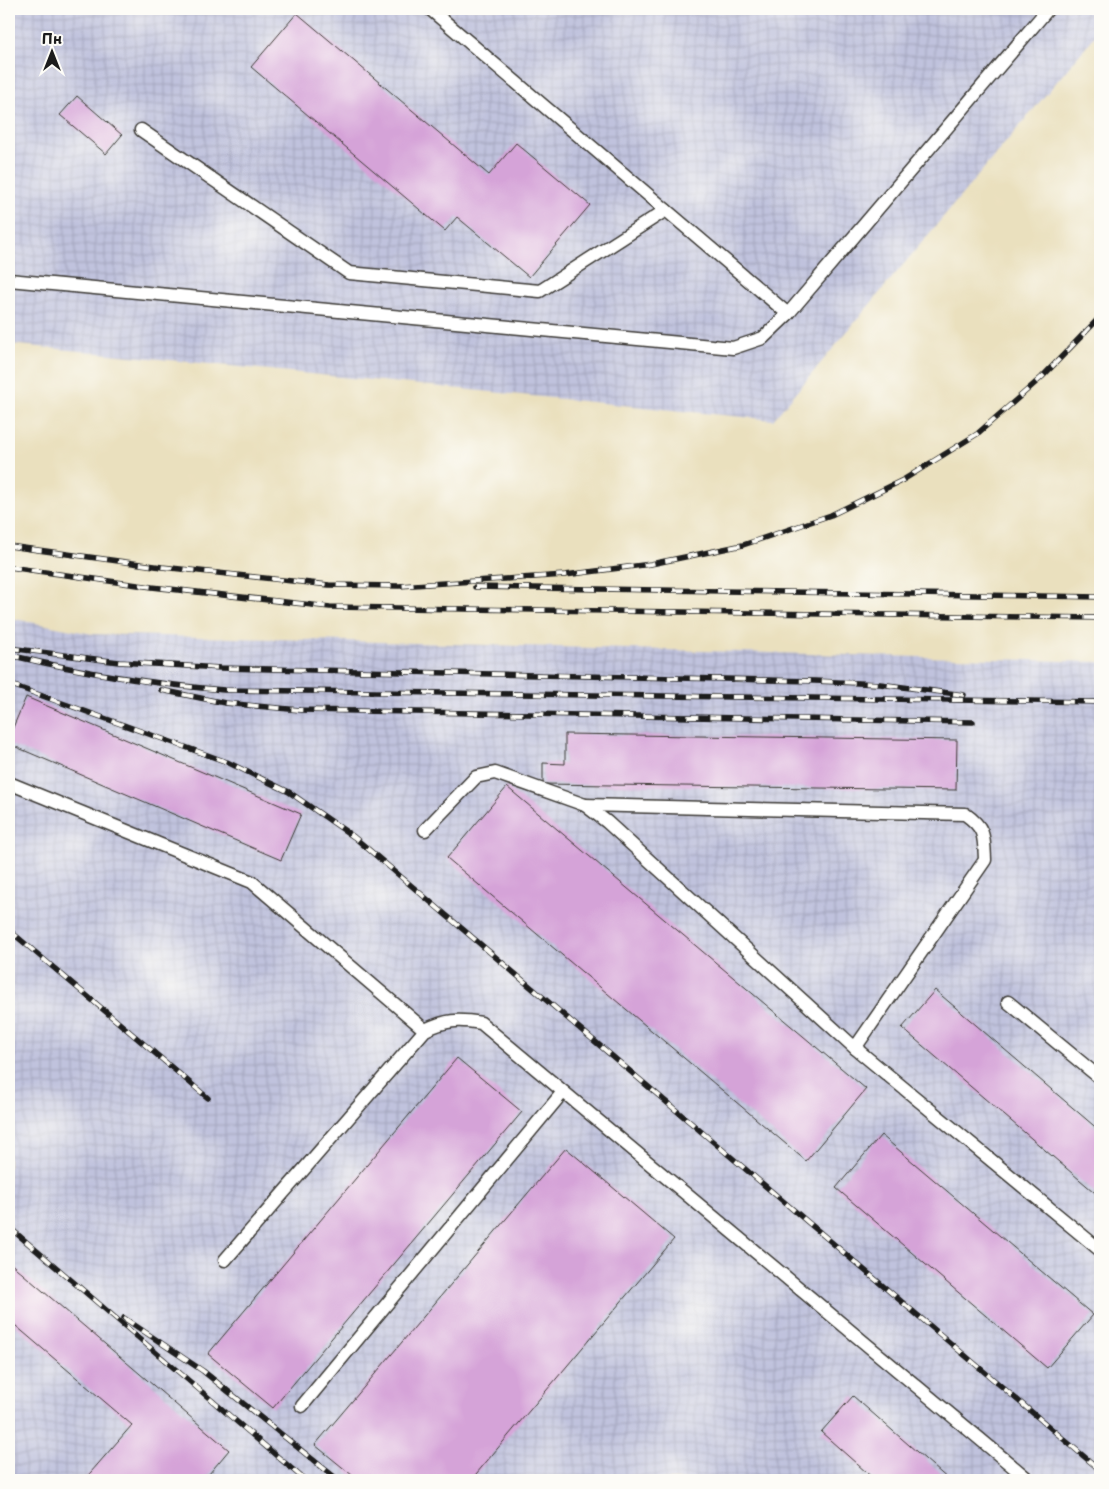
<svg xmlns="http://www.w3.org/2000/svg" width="1109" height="1489" viewBox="0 0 1109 1489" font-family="'Playpen Sans',sans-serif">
	<defs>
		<pattern id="industrial-grid" width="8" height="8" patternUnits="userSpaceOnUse" patternTransform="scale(1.25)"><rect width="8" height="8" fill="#c0c2dd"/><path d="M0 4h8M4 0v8" fill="none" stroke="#a4a6bd"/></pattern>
	</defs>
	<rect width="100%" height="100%" fill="#fdfcf7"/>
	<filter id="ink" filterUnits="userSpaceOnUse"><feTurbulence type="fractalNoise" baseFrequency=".02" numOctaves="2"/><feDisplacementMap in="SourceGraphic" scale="10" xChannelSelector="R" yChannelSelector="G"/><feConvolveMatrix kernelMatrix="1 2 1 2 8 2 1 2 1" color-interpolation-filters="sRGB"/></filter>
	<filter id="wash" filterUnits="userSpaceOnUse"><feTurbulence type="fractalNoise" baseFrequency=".0096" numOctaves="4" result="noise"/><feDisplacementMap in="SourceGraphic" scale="20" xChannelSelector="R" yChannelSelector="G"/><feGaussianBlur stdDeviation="1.12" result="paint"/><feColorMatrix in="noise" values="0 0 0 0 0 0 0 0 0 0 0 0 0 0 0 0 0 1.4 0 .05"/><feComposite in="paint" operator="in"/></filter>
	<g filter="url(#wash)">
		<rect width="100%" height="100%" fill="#eae0be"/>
		<g fill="url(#industrial-grid)">
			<path d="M9,9H1100V30L773,420L9,344Z"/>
			<path d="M9,618L93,634L1100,662V1480H9Z"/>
		</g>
		<g id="blocks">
			<g fill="#d5a3d8">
				<path d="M297,13L489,175L516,143L590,205L529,277L457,217L445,231L251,67Z"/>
				<path d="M77,96L122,135L106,154L60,115Z"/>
				<path d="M26,697L301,814L281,860L9,744V737Z"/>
				<path d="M565,734L957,740L956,790L543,784V763L565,764Z"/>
				<path d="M507,787L866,1089L806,1161L447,858Z"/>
				<path d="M935,990L1100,1131V1197L902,1028Z"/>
				<path d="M457,1058L522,1112L273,1408L208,1354Z"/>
				<path d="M881,1135L1093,1315L1047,1368L836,1188Z"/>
				<path d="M566,1148L674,1239L471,1480H358L315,1445Z"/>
				<path d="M9,1262L229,1450L204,1480H84L132,1425L9,1320Z"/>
				<path d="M853,1396L949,1480H875L821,1432Z"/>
			</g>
		</g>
	</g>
	<g filter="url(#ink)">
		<use href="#blocks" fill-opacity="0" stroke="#3b3934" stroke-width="1"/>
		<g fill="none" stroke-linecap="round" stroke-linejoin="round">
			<defs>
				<g id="lane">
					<path d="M430,9L788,314"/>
					<path d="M141,130L349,273L540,291L666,210"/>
					<path d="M9,280L733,348L763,338L788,314L1048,9"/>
					<path d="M9,783L252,882L425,1030"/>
					<path d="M585,805L965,814C985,828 984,836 985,860L855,1048"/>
					<path d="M425,830L476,777L495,773L585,805L607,822L855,1048L1100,1250"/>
					<path d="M1008,1002L1100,1078"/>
					<path d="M225,1260L425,1030C446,1020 457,1019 481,1023L1029,1480"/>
					<path d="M302,1406L563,1092"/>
				</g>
			</defs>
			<use href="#lane" stroke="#3b3934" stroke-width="15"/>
			<use href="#lane" stroke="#fff" stroke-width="12"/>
			<defs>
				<g id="rail">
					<path d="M9,546L162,567L329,585L399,586L565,575L651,564L743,545L831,515L903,480L977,434L1042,377L1100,317"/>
					<path d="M9,567L152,587L330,607L1100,618"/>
					<path d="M475,587L1100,597"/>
					<path d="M9,648L119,662L221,668L815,681L880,684L964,695"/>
					<path d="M9,655C81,672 149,684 224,690L1100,702"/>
					<path d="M9,684L227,762L289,792L354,837L1100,1470"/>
					<path d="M161,690L225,703L300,710L973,722"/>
					<path d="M9,930L208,1098"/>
					<path d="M9,1227L305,1480"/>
					<path d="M124,1318L203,1371L338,1480"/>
				</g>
			</defs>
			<use href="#rail" stroke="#1c1c1c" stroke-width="5.5"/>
			<use href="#rail" stroke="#fdfcf7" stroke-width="4" stroke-dasharray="11" stroke-linecap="butt"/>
		</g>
	</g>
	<rect width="1109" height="1489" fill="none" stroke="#fdfcf7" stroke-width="30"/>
	<g transform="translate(52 52)" stroke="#fdfcf7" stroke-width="4" paint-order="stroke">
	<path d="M0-4L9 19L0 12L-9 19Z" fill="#1c1c1c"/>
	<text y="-8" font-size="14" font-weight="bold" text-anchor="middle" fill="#1c1c1c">Пн</text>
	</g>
</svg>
